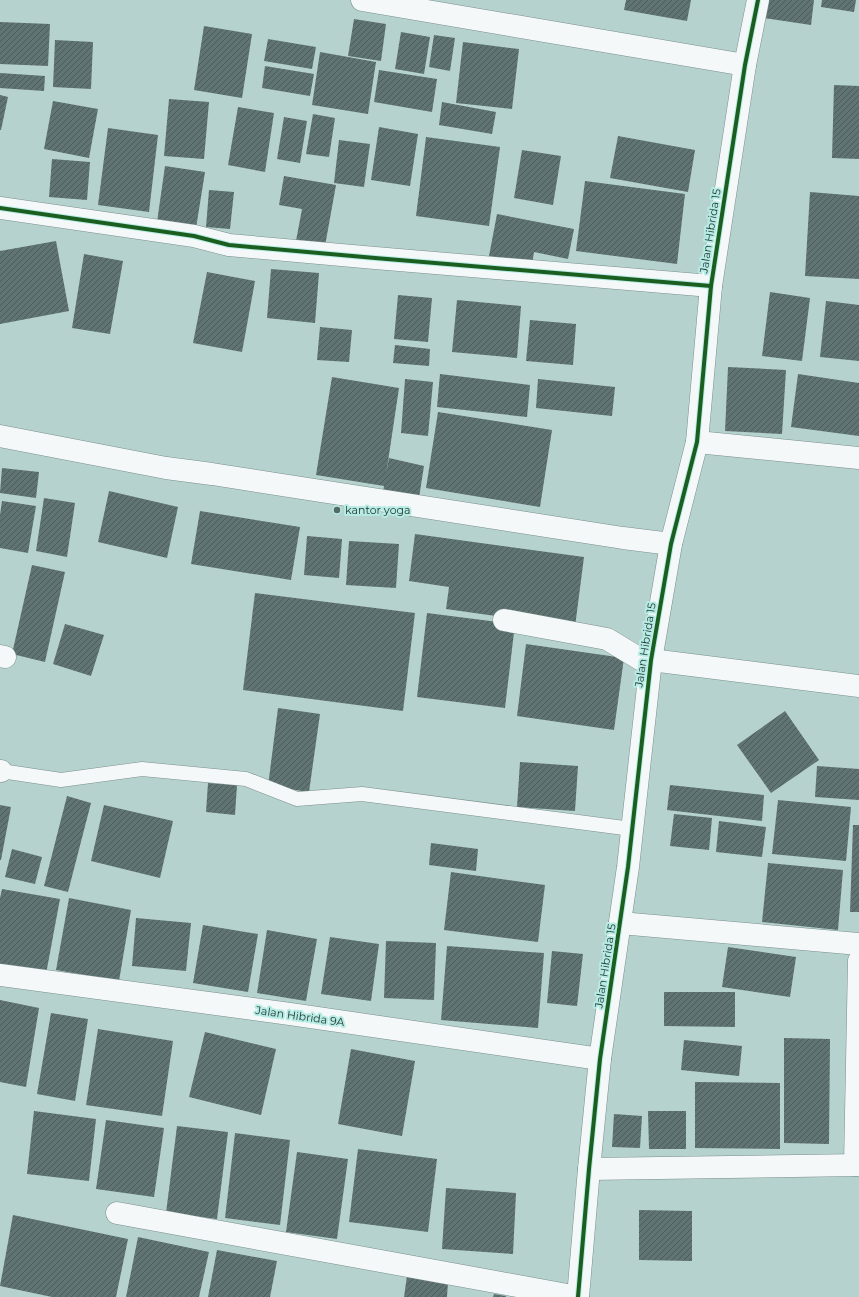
<svg xmlns="http://www.w3.org/2000/svg" width="859" height="1297" viewBox="0 0 859 1297" font-family="Montserrat,sans-serif">
	<defs>
		<pattern id="building-hatch" width="6" height="6" patternUnits="userSpaceOnUse"><rect width="6" height="6" fill="#607473"/><path d="M-1 1l2-2M0 6l6-6M5 7l2-2" fill="none" stroke="#4a5b5a"/></pattern>
	</defs>
	<rect width="100%" height="100%" fill="#b6d2ce"/>
	<g fill="url(#building-hatch)">
		<path d="M626,0H691L687,21L624,10Z"/>
		<path d="M766,0H814L811,25L764,18Z"/>
		<path d="M822,0H856L854,12L821,7Z"/>
		<path d="M354,19L386,24L381,61L348,56Z"/>
		<path d="M0,22L50,24L48,66L0,64Z"/>
		<path d="M204,26L252,34L242,98L194,90Z"/>
		<path d="M401,32L430,37L424,74L395,69Z"/>
		<path d="M434,35L455,38L450,71L429,67Z"/>
		<path d="M268,39L316,47L312,69L264,61Z"/>
		<path d="M55,40L93,42L91,89L53,87Z"/>
		<path d="M463,42L519,49L512,109L456,103Z"/>
		<path d="M320,52L376,62L368,114L312,105Z"/>
		<path d="M265,66L314,74L310,96L262,88Z"/>
		<path d="M379,70L437,79L432,112L374,102Z"/>
		<path d="M0,73L45,76L44,91L0,88Z"/>
		<path d="M834,85L859,86V159L832,158Z"/>
		<path d="M0,95L8,97L1,130H0Z"/>
		<path d="M169,99L209,102L204,159L164,156Z"/>
		<path d="M53,101L98,109L89,158L44,149Z"/>
		<path d="M442,102L496,112L492,134L439,125Z"/>
		<path d="M238,107L274,113L265,172L228,165Z"/>
		<path d="M313,114L335,118L329,157L306,154Z"/>
		<path d="M284,117L307,121L300,163L277,159Z"/>
		<path d="M379,127L418,134L410,186L371,180Z"/>
		<path d="M108,128L158,135L149,212L98,205Z"/>
		<path d="M618,136L695,150L688,192L610,178Z"/>
		<path d="M426,137L500,147L489,226L416,216Z"/>
		<path d="M339,140L370,144L364,187L334,183Z"/>
		<path d="M522,150L561,156L553,205L514,198Z"/>
		<path d="M52,159L90,162L87,200L49,197Z"/>
		<path d="M165,166L205,172L196,228L157,222Z"/>
		<path d="M284,176L336,185L325,246L296,241L302,209L279,205Z"/>
		<path d="M585,181L685,194L677,264L576,251Z"/>
		<path d="M209,190L234,192L230,229L206,227Z"/>
		<path d="M810,192L859,196V279L805,276Z"/>
		<path d="M497,214L574,229L568,259L534,252L532,265L489,256Z"/>
		<path d="M56,241L69,311L0,324V251Z"/>
		<path d="M84,254L123,261L110,334L72,328Z"/>
		<path d="M271,269L319,273L315,323L267,318Z"/>
		<path d="M207,272L255,281L242,352L193,343Z"/>
		<path d="M770,292L810,298L802,361L762,356Z"/>
		<path d="M398,295L432,298L428,342L394,339Z"/>
		<path d="M457,300L521,306L517,358L452,352Z"/>
		<path d="M826,301L859,305V361L820,357Z"/>
		<path d="M530,320L576,324L573,365L526,361Z"/>
		<path d="M320,327L352,330L349,362L317,360Z"/>
		<path d="M395,345L430,349L429,366L393,363Z"/>
		<path d="M728,367L786,370L782,434L725,431Z"/>
		<path d="M440,374L530,385L527,417L437,407Z"/>
		<path d="M798,374L859,383V436L791,427Z"/>
		<path d="M332,377L399,388L386,475L389,458L424,466L418,504L382,497L384,486L316,475Z"/>
		<path d="M405,379L433,382L428,436L401,433Z"/>
		<path d="M538,379L615,387L612,416L536,408Z"/>
		<path d="M438,412L552,430L540,507L426,488Z"/>
		<path d="M2,468L39,472L36,498L0,493Z"/>
		<path d="M109,491L178,507L167,558L98,542Z"/>
		<path d="M44,498L75,503L67,557L36,551Z"/>
		<path d="M2,501L36,506L28,553L0,548V515Z"/>
		<path d="M200,511L300,527L291,580L191,564Z"/>
		<path d="M415,534L584,557L575,627L446,609L449,587L409,581Z"/>
		<path d="M307,536L342,539L339,578L304,575Z"/>
		<path d="M349,541L399,544L396,588L346,585Z"/>
		<path d="M32,565L65,572L45,662L12,654Z"/>
		<path d="M255,593L415,613L403,711L243,690Z"/>
		<path d="M427,613L515,624L505,708L417,697Z"/>
		<path d="M65,624L104,635L91,676L53,664Z"/>
		<path d="M526,644L624,658L614,730L517,716Z"/>
		<path d="M278,708L320,714L309,792L268,786Z"/>
		<path d="M785,711L819,760L771,793L737,745Z"/>
		<path d="M520,762L578,766L575,811L517,807Z"/>
		<path d="M817,766L859,769V800L815,797Z"/>
		<path d="M208,783L237,785L235,815L206,812Z"/>
		<path d="M670,785L764,795L762,821L667,810Z"/>
		<path d="M67,796L91,803L68,892L44,886Z"/>
		<path d="M778,800L851,807L846,861L772,854Z"/>
		<path d="M0,805L11,807L1,860H0Z"/>
		<path d="M104,805L173,821L160,878L91,861Z"/>
		<path d="M674,814L712,818L709,850L670,846Z"/>
		<path d="M719,821L766,827L762,857L716,852Z"/>
		<path d="M853,825H859V912H850Z"/>
		<path d="M431,843L478,849L476,871L429,865Z"/>
		<path d="M12,849L42,857L35,884L5,877Z"/>
		<path d="M768,863L843,870L838,930L762,922Z"/>
		<path d="M451,872L545,885L538,942L444,930Z"/>
		<path d="M2,889L60,899L46,974L0,965V898Z"/>
		<path d="M69,898L131,910L119,981L56,970Z"/>
		<path d="M136,918L191,923L186,971L132,966Z"/>
		<path d="M203,925L258,934L248,992L193,983Z"/>
		<path d="M267,930L317,939L306,1001L257,993Z"/>
		<path d="M330,937L379,944L371,1001L321,994Z"/>
		<path d="M386,941L436,943L434,1000L384,998Z"/>
		<path d="M447,946L544,953L538,1028L441,1020Z"/>
		<path d="M728,947L796,957L790,997L722,987Z"/>
		<path d="M552,951L583,954L577,1006L547,1003Z"/>
		<path d="M664,992H735V1027L664,1026Z"/>
		<path d="M0,1000L39,1008L26,1087L0,1082Z"/>
		<path d="M51,1013L88,1019L75,1101L37,1094Z"/>
		<path d="M98,1029L173,1041L162,1116L86,1105Z"/>
		<path d="M205,1032L276,1049L261,1115L189,1097Z"/>
		<path d="M784,1038L830,1039L829,1144L784,1143Z"/>
		<path d="M684,1040L742,1046L739,1076L681,1070Z"/>
		<path d="M351,1049L415,1061L402,1136L338,1124Z"/>
		<path d="M695,1082L780,1083V1149L695,1148Z"/>
		<path d="M34,1111L96,1119L89,1181L27,1174Z"/>
		<path d="M648,1111H686V1149H649Z"/>
		<path d="M614,1114L642,1116L640,1148L612,1147Z"/>
		<path d="M106,1120L164,1128L154,1197L96,1189Z"/>
		<path d="M177,1126L228,1132L217,1219L166,1213Z"/>
		<path d="M235,1133L290,1140L280,1225L225,1218Z"/>
		<path d="M358,1149L437,1159L428,1232L349,1222Z"/>
		<path d="M297,1152L348,1159L337,1239L286,1232Z"/>
		<path d="M446,1188L516,1193L513,1254L442,1249Z"/>
		<path d="M639,1210L692,1211V1261L639,1260Z"/>
		<path d="M13,1215L128,1239L116,1297H52L0,1286Z"/>
		<path d="M138,1237L209,1252L199,1297H126Z"/>
		<path d="M217,1250L277,1261L270,1297H208Z"/>
		<path d="M407,1276L448,1282L447,1297H404Z"/>
		<path d="M494,1294L506,1296V1297H493Z"/>
	</g>
	<g fill="none" stroke-linecap="round" stroke-linejoin="round">
		<defs>
			<path id="lane" d="M1,771L61,780L142,769L246,779L297,799L362,794L632,829"/>
			<g id="street">
				<path d="M362,0L745,65"/>
				<path d="M0,208L194,236L229,245L375,258L711,286"/>
				<path d="M0,436L166,468L212,474L623,538L671,544"/>
				<path d="M697,442L859,458"/>
				<path d="M504,620L607,639L650,665"/>
				<path d="M0,656L5,657"/>
				<path d="M651,660L859,686"/>
				<path d="M0,771H1"/>
				<path d="M620,923L859,944"/>
				<path d="M0,975L290,1014L600,1059"/>
				<path d="M855,1165L859,961"/>
				<path d="M589,1169L859,1165"/>
				<path d="M117,1213L578,1297"/>
			</g>
			<path id="secondary" d="M578,1297L589,1169L600,1059L628,867L651,660L671,544L697,442L711,286L745,65L758,0"/>
		</defs>
		<use href="#lane" stroke="#798f8c" stroke-width="15"/>
		<use href="#street" stroke="#798f8c" stroke-width="23"/>
		<use href="#secondary" stroke="#798f8c" stroke-width="23"/>
		<use href="#lane" stroke="#f4f8f8" stroke-width="14"/>
		<use href="#street" stroke="#f4f8f8" stroke-width="22"/>
		<use href="#secondary" stroke="#f4f8f8" stroke-width="22"/>
		<defs>
			<g id="cycleway">
				<path d="M0,208L194,236L229,245L375,258L711,286"/>
				<path d="M578,1297L589,1169L600,1059L628,867L651,660L671,544L697,442L711,286L745,65L758,0"/>
			</g>
		</defs>
		<use href="#cycleway" stroke="#b6ece4" stroke-width="6"/>
		<use href="#cycleway" stroke="#1b5e20" stroke-width="4"/>
	</g>
	<circle fill="#536b67" stroke="#b6ece4" stroke-width="1.5" cx="337" cy="510" r="4"/>
	<g text-anchor="middle" dominant-baseline="central" stroke-width="4" stroke-linejoin="round" paint-order="stroke">
		<g font-size="11" fill="#1d332f" stroke="#b6ece4">
			<text transform="translate(710 231) rotate(-81)">Jalan Hibrida 15</text>
			<text transform="translate(645 645) rotate(-81)">Jalan Hibrida 15</text>
			<text transform="translate(605 966) rotate(-81)">Jalan Hibrida 15</text>
			<text transform="translate(300 1016) rotate(8)">Jalan Hibrida 9A</text>
		</g>
		<g font-size="11" fill="#1d332f" stroke="#b6ece4" text-anchor="start">
			<text x="345" y="510">kantor yoga</text>
		</g>
	</g>
</svg>
